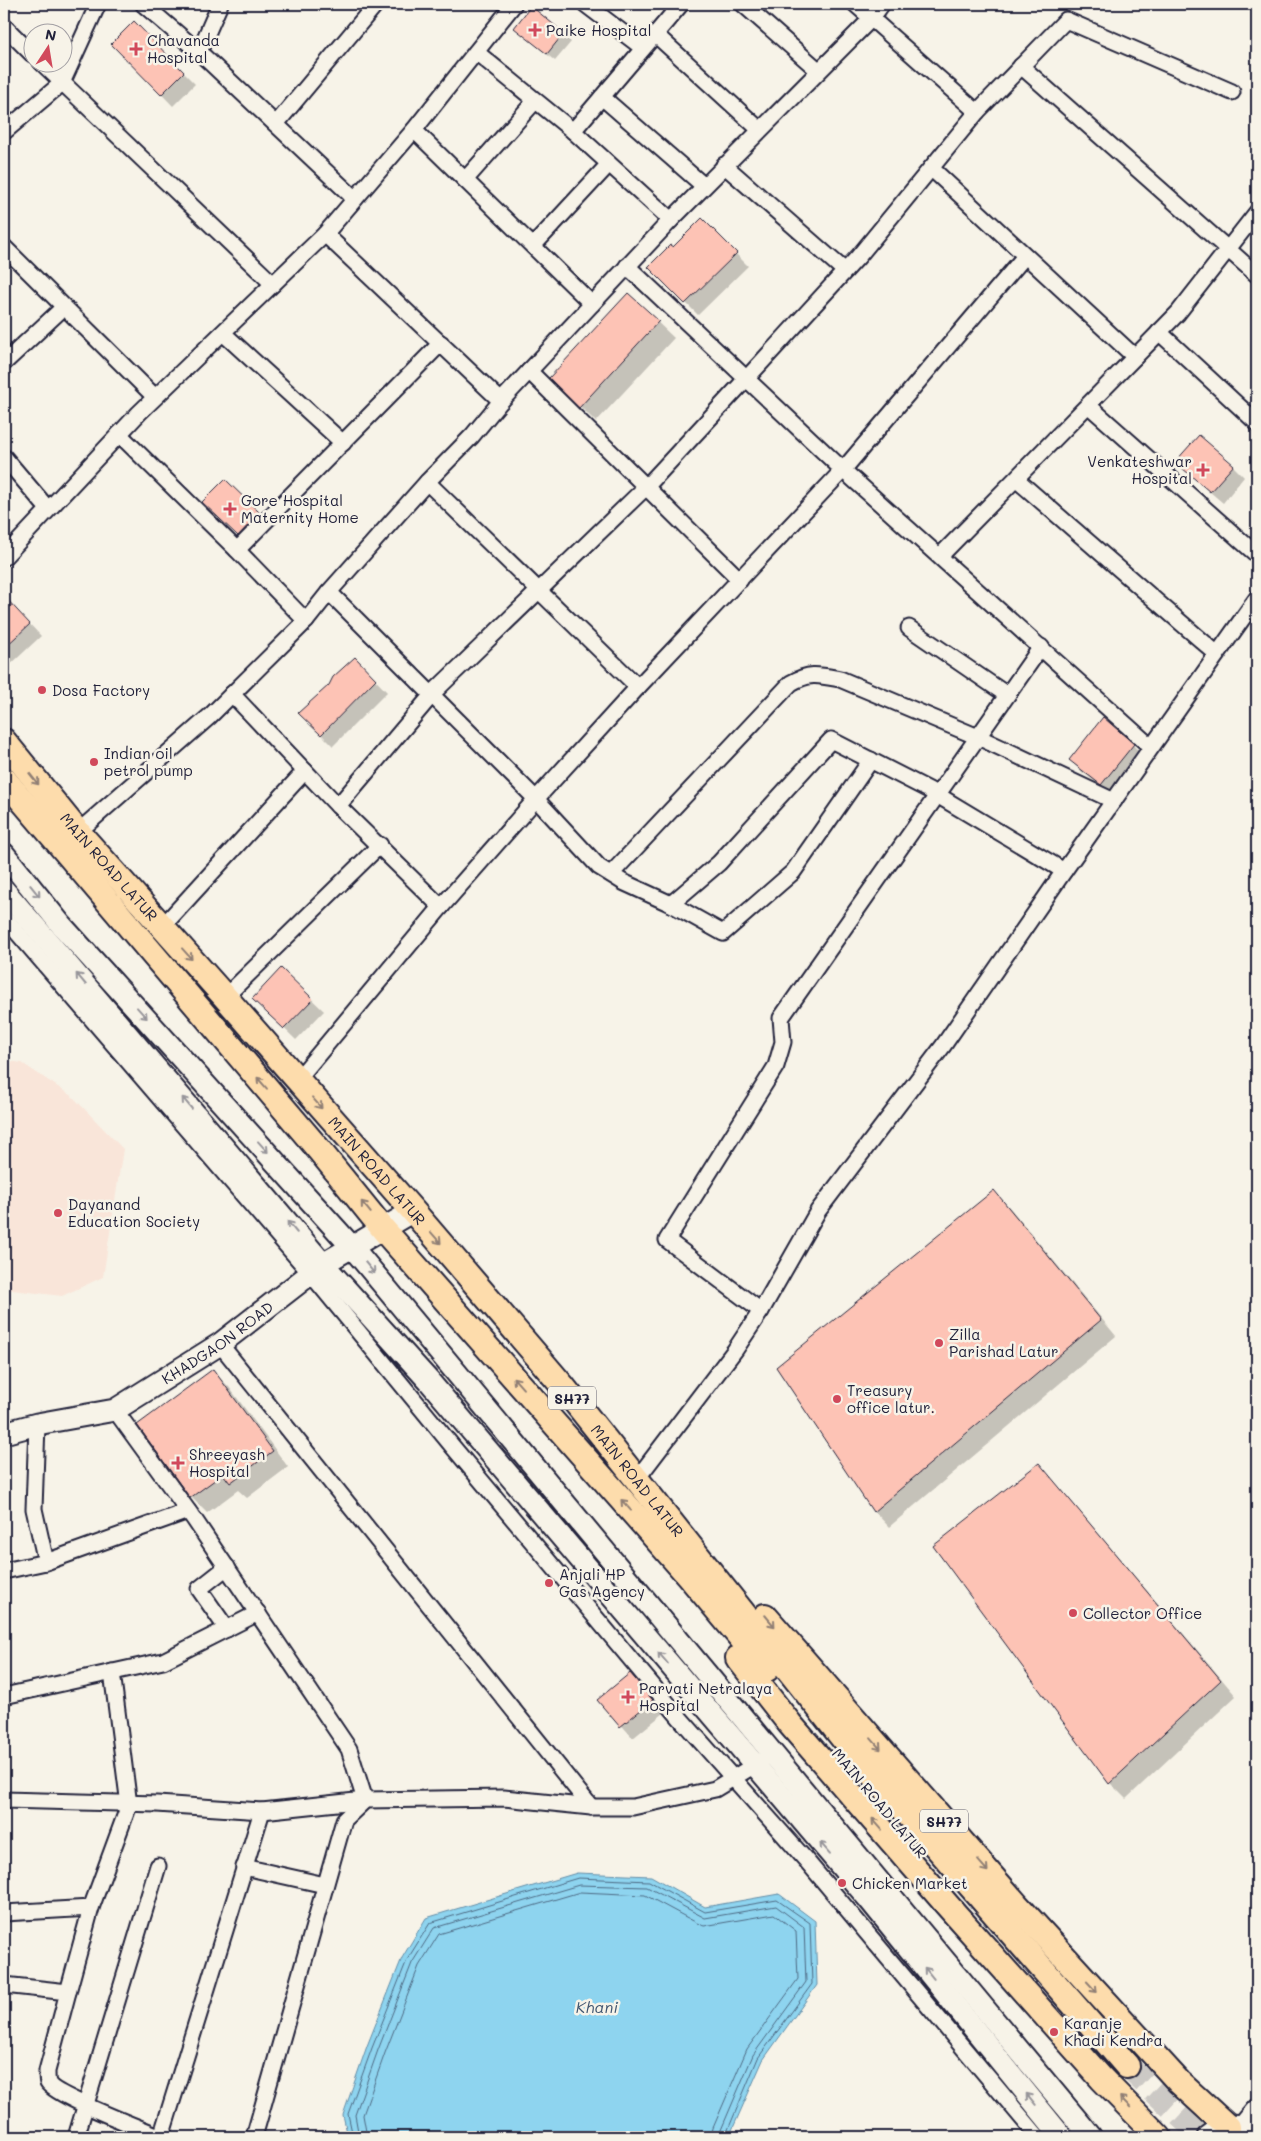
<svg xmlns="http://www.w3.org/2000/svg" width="1261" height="2141" viewBox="0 0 1261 2141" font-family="Mali,sans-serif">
	<rect width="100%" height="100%" fill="#f7f3e8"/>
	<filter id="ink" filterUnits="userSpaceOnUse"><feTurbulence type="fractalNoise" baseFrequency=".02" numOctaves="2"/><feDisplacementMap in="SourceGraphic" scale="10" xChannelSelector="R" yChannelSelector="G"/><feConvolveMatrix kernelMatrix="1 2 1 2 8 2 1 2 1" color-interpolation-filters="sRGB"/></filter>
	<g filter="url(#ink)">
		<path fill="#f9e5d9" d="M4,1060L22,1063L73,1097L123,1149L103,1277L62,1296L4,1289Z"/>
		<path fill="#8ed4ef" stroke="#638da7" d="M577,1873L651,1876L705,1907L779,1894L815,1921L817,1985L763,2060L729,2137H348L343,2115L367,2046L402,1958L426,1918Z"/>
		<g fill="#0003">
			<path d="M531,8L571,42L555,61L515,28Z"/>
			<path d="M134,23L195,84L173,106L113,44Z"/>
			<path d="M702,220L748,266L698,315L650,267L673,249Z"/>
			<path d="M628,294L674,338L596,422L551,378Z"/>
			<path d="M1233,466L1244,477L1223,503L1189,474Z"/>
			<path d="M225,481L271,525L250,547L216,514Z"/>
			<path d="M4,597L41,636L9,666L4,661Z"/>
			<path d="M355,659L387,692L333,746L300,713L330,686Z"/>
			<path d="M1133,745L1144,757L1114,795L1082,772L1070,760Z"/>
			<path d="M281,970L324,1011L296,1040L254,999Z"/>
			<path d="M994,1192L1010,1208L1116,1336L889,1527L874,1511L778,1367Z"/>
			<path d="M213,1371L229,1387L288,1467L247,1498L238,1490L207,1513L191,1497Z"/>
			<path d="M1039,1465L1054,1481L1236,1696L1126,1799L1110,1783Z"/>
			<path d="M630,1674L664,1713L633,1738L599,1700Z"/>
		</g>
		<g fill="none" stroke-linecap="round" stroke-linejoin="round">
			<g stroke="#4d6983" stroke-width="1">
				<path d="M353,2137L348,2114L372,2048L407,1960L430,1923L578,1878L649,1881L705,1912L777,1900L810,1923L812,1984L758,2058L725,2137"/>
				<path d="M359,2137L355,2115L378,2050L412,1963L434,1928L579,1885L647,1887L705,1918L776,1906L804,1927L806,1982L753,2055L718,2137"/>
				<path d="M367,2137L363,2115L385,2053L419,1966L439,1934L580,1892L645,1895L697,1923L704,1926L774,1914L796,1931L798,1979L747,2049L713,2128L711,2137"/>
			</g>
		</g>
		<g fill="#fdc3b5" stroke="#22223b">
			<path d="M531,6L564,33L547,54L514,28Z"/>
			<path d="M134,21L184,72L161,95L111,44Z"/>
			<path d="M702,218L737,253L685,304L648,267L670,245L673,247Z"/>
			<path d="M628,293L659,321L579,408L549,378Z"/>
			<path d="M1199,435L1234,465L1210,492L1175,462Z"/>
			<path d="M225,479L260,513L238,536L202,502Z"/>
			<path d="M4,596L30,624L4,648Z"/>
			<path d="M355,657L376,679L321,735L298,713L329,685L333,677Z"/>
			<path d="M1103,717L1134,744L1101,785L1069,760Z"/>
			<path d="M281,968L313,999L284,1029L252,999Z"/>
			<path d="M994,1190L1101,1320L873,1512L776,1367Z"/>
			<path d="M213,1369L273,1451L230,1483L223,1474L190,1498L137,1425Z"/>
			<path d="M1039,1463L1221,1680L1109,1784L933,1546Z"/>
			<path d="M630,1673L653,1700L620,1727L597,1700Z"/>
		</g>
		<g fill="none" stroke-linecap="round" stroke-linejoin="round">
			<path stroke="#ccc9c5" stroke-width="24" stroke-dasharray="24 12" stroke-linecap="butt" d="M1127,2066L1203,2137"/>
			<defs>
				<g id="street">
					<path d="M143,4L199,52"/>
					<path d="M220,4L199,52L355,199"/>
					<path d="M585,4L643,48"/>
					<path d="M743,4L818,70"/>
					<path d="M855,4L977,112"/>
					<path d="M4,26L32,54"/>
					<path d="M655,34L759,129"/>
					<path d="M476,52L573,131L671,220"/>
					<path d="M41,62L273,284"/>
					<path d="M1021,66L1257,275"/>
					<path d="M602,97L704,186"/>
					<path d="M276,124L376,4"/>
					<path d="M414,130L592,304"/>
					<path d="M573,131L681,4"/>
					<path d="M4,132L62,83L98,4"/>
					<path d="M724,165L845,271"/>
					<path d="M931,168L1135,357"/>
					<path d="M465,180L535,101"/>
					<path d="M325,234L501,401"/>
					<path d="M533,246L609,164"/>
					<path d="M4,247L155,397"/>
					<path d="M627,266L843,470L1151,747"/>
					<path d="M1159,332L1257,423"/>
					<path d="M223,333L343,443"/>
					<path d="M4,363L64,307"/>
					<path d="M529,371L740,580"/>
					<path d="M1088,405L1257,555"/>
					<path d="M119,434L237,550L306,621"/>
					<path d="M4,457L48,509"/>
					<path d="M1016,479L1217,654"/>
					<path d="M427,482L638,687"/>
					<path d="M237,550L441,343"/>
					<path d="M940,556L1178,313L1257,212"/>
					<path d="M4,557L139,413L325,234L414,130L514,4"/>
					<path d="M329,592L536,799L599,867L623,882L671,904L719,863L831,740L929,790L1064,871"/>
					<path d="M909,628L1007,695"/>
					<path d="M232,694L338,806L441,907"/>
					<path d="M338,806L436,690L647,486L747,378L858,257L977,112L1066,20L1232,92"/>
					<path d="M78,832L210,716L306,621L329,592L427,482L472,436L501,401L671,220L871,19L882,4"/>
					<path d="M611,874L791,683C810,672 819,675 840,679L978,737L1114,801"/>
					<path d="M671,904L723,933L793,872L871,760"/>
					<path d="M4,917L311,1274L453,1447L679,1717L805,1859L1038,2137"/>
					<path d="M162,927L305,771"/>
					<path d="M225,997L380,845"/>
					<path d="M297,1080L441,907L536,799L638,687L843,470L1025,256"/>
					<path d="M761,1311L667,1240L776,1066L783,1042L781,1018L1041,647"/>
					<path d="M220,1344L591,1807"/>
					<path d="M115,1410L194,1519L349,1749L365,1800L344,1820L254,2137"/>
					<path d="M37,1424L34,1509L46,1562"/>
					<path d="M636,1480L735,1350L761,1311L818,1211L943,1046L1064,871L1257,598"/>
					<path d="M227,1567L199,1589L227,1629"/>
					<path d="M4,1571L46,1562L188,1511"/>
					<path d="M4,1696L163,1661L258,1613"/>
					<path d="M4,1800L157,1804L262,1811L365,1800L504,1798L591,1807H633L715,1789L763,1760"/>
					<path d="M244,1867L325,1885"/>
					<path d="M4,1913L91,1908L129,1805L112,1672"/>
					<path d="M4,1985L68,1992L47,2071C47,2075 47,2080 48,2083C55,2096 143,2129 161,2137"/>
					<path d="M68,1992L91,1908"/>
					<path d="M76,2137L158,1866"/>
					<path d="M163,2137H161L262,1811"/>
				</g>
				<g id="secondary">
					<path d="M4,854L62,926L352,1247L1091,2137"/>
					<path d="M4,890L323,1264L429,1381L868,1898L1062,2137"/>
					<path id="s1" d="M4,1433L37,1424L115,1410L220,1344L323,1264L413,1211"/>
					<path d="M1243,2127L1257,2110"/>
					<path d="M1208,2137C1223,2124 1241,2123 1257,2133"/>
				</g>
				<g id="primary">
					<path id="s2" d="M4,741L78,832L225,997L413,1211L561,1384L853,1751L1127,2066"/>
					<path d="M4,779L320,1151L383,1229L688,1575L767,1669"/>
					<path d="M765,1616L1016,1904L1179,2082L1228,2127"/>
					<path d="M738,1658L790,1724L948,1906L1102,2079L1159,2137"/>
				</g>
			</defs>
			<use href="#street" stroke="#22223b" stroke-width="19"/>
			<use href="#secondary" stroke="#22223b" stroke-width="25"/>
			<use href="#primary" stroke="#22223b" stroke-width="28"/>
			<use href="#street" stroke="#f7f3e8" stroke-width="15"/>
			<use href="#secondary" stroke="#f7f3e8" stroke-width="21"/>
			<use href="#primary" stroke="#fddcac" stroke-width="24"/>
		</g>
		<defs><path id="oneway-shaft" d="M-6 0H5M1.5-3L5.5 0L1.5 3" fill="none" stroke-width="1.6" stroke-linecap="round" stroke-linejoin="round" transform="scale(1.25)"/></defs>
		<g stroke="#907f74">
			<use href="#oneway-shaft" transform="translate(34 779) rotate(51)"/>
			<use href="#oneway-shaft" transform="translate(187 954) rotate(48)"/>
			<use href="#oneway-shaft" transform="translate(262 1083) rotate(-131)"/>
			<use href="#oneway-shaft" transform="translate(317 1103) rotate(49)"/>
			<use href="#oneway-shaft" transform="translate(366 1207) rotate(-129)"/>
			<use href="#oneway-shaft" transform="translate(436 1238) rotate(49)"/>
			<use href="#oneway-shaft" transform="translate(518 1383) rotate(-131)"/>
			<use href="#oneway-shaft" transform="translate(626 1505) rotate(-132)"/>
			<use href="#oneway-shaft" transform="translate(770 1621) rotate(50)"/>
			<use href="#oneway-shaft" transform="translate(876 1744) rotate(49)"/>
			<use href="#oneway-shaft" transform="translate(877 1824) rotate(-131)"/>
			<use href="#oneway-shaft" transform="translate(983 1866) rotate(49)"/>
			<use href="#oneway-shaft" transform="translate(1092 1987) rotate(47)"/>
			<use href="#oneway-shaft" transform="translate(1125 2102) rotate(-134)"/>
		</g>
		<g stroke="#97959a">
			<use href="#oneway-shaft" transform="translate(35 891) rotate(51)"/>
			<use href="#oneway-shaft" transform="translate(81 979) rotate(-130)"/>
			<use href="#oneway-shaft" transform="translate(142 1013) rotate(48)"/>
			<use href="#oneway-shaft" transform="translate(187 1103) rotate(-130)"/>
			<use href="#oneway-shaft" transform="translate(263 1147) rotate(48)"/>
			<use href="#oneway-shaft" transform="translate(292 1227) rotate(-130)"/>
			<use href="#oneway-shaft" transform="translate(370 1268) rotate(50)"/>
			<use href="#oneway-shaft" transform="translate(663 1658) rotate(-130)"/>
			<use href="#oneway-shaft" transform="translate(825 1848) rotate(-131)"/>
			<use href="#oneway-shaft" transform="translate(929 1973) rotate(-129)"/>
			<use href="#oneway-shaft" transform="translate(1031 2099) rotate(-129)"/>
		</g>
	</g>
	<g fill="#d1495b" stroke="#f7f3e8" stroke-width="2">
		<path d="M532.5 22.5h5v5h5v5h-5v5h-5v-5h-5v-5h5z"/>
		<path d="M133.5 41.5h5v5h5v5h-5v5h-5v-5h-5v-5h5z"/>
		<path d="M1200.5 462.5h5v5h5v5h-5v5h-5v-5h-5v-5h5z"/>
		<path d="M227.5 501.5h5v5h5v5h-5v5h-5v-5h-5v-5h5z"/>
		<circle cx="42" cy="690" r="5"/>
		<circle cx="94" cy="762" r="5"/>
		<circle cx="58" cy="1213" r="5"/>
		<circle cx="939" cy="1343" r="5"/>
		<circle cx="837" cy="1399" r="5"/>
		<path d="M175.5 1455.5h5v5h5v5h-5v5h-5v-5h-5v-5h5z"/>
		<circle cx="549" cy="1583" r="5"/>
		<circle cx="1073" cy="1613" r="5"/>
		<path d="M625.5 1689.5h5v5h5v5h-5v5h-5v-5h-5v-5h5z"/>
		<circle cx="842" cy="1883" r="5"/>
		<circle cx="1054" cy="2032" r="5"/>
	</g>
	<g text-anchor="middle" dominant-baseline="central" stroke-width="5" stroke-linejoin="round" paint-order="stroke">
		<g fill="#f7f3e8" stroke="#62616f" stroke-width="1">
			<rect x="548" y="1386.5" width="48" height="23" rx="4"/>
			<rect x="920" y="1809.5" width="48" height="23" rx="4"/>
		</g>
		<g font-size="14" font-weight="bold" fill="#22223b">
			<text x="572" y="1398">SH77</text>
			<text x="944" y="1821">SH77</text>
		</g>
		<g font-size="15" fill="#22223b" stroke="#f7f3e8" text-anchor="start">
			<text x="546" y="30">Paike Hospital</text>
			<text x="147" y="40">Chavanda<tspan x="147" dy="17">Hospital</tspan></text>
			<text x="1192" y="461" text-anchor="end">Venkateshwar<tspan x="1192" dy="17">Hospital</tspan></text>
			<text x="241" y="500">Gore Hospital<tspan x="241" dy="17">Maternity Home</tspan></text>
			<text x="52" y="690">Dosa Factory</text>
			<text x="104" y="753">Indian oil<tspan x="104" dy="17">petrol pump</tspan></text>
			<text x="68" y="1204">Dayanand<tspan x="68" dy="17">Education Society</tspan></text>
			<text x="949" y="1334">Zilla<tspan x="949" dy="17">Parishad Latur</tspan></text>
			<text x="847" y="1390">Treasury<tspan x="847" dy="17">office latur.</tspan></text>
			<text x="189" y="1454">Shreeyash<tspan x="189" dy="17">Hospital</tspan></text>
			<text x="559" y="1574">Anjali HP<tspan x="559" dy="17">Gas Agency</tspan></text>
			<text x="1083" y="1613">Collector Office</text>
			<text x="639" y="1688">Parvati Netralaya<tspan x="639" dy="17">Hospital</tspan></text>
			<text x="852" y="1883">Chicken Market</text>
			<text x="1064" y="2023">Karanje<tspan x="1064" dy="17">Khadi Kendra</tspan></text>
		</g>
		<g font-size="15" fill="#22223b" stroke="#f7f3e8">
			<text stroke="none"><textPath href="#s2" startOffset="164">MAIN ROAD LATUR</textPath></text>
			<text stroke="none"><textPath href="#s2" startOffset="569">MAIN ROAD LATUR</textPath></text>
			<text stroke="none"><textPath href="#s1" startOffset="236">KHADGAON ROAD</textPath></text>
			<text stroke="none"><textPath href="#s2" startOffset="974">MAIN ROAD LATUR</textPath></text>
			<text transform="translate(880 1803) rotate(50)">MAIN ROAD LATUR</text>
		</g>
		<g font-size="16" font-style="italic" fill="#425771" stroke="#f7f3e8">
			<text x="597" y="2006">Khani</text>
		</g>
	</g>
	<rect width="1261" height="2141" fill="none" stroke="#f7f3e8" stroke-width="20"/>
	<rect x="10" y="10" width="1241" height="2121" fill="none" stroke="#22223b" stroke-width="2" filter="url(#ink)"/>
	<g transform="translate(48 48) rotate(12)"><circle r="24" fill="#f7f3e8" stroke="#a29fa3"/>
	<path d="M0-4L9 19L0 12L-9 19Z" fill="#d1495b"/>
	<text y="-8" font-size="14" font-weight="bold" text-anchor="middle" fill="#22223b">N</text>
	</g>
</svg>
